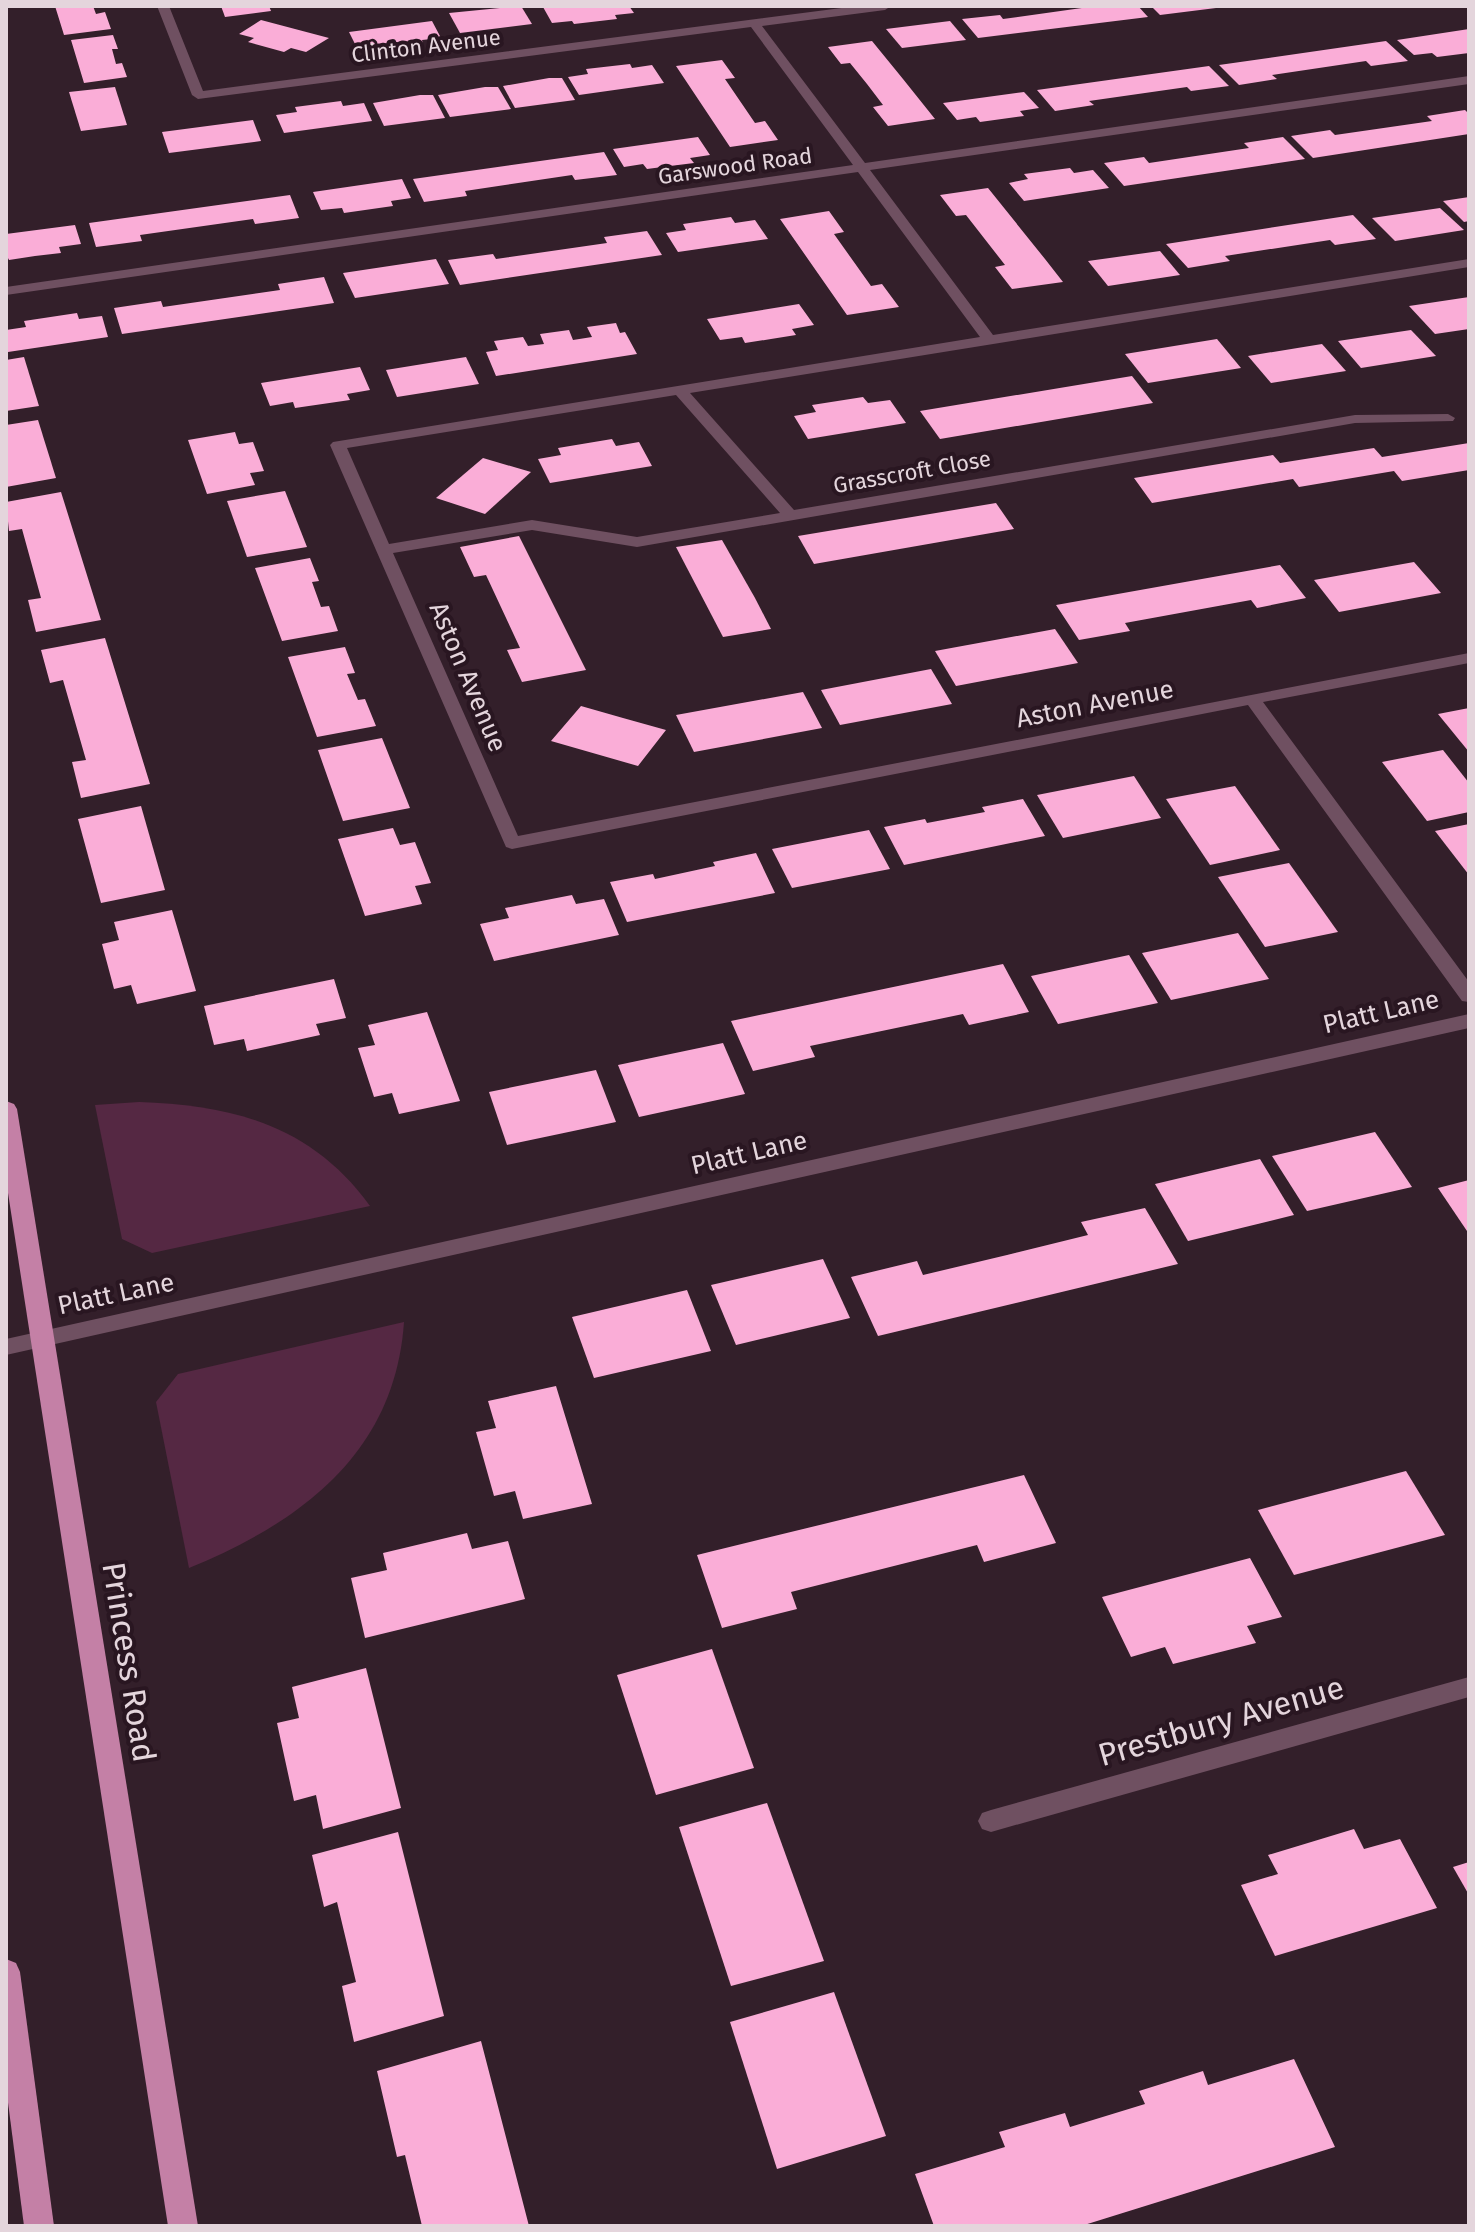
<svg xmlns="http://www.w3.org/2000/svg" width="1475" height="2232" viewBox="0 0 1475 2232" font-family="'Fira Sans',sans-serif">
	<rect width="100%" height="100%" fill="#331f2a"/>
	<g fill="#552843">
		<path d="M139,1102C234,1105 312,1126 370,1206L152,1253L122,1239L95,1105Z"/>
		<path d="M404,1322C395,1453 301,1522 189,1568L156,1402L178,1374Z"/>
	</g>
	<g fill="#faadd7">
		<path d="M55,6H93L96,14L105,12L111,29L64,35Z"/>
		<path d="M221,6H269L271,11L225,17Z"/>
		<path d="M521,6L532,24L460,33L449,13Z"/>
		<path d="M629,6L634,13L615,15L617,19L574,24L572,21L552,23L543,7Z"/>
		<path d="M1096,6H1138L1148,17L978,38L962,19L1000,15L1003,19Z"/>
		<path d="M1151,6H1216V8L1160,15Z"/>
		<path d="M261,20L329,38L306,52L291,48L284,52L248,42L254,38L239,34Z"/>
		<path d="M432,21L441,38L422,40L423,44L379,50L377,46L357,48L349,32Z"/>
		<path d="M950,21L966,40L902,48L886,29Z"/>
		<path d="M1469,29V53L1437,57L1432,53L1414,55L1397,40Z"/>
		<path d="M113,35L118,49H112L116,64L122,63L127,77L84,83L71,40Z"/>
		<path d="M872,41L903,79L935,119L888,126L873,107L883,105L867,84L850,63L841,64L828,47Z"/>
		<path d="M1386,41L1408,61L1371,66L1366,61L1272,75L1277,79L1239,85L1219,65Z"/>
		<path d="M722,60L735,78L725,79L755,123L765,121L778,140L730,147L676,66Z"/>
		<path d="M630,64L632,68L652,65L664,83L579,95L568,77L588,74L586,69Z"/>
		<path d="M1209,66L1229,86L1191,91L1187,87L1089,101L1094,105L1055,111L1037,90Z"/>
		<path d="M549,78H562L575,100L515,108L503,86Z"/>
		<path d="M115,87L127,125L81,131L69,92Z"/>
		<path d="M485,87H498L511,109L450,117L438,95Z"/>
		<path d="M1024,92L1039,108L1020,111L1024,116L980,122L976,117L957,120L943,103Z"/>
		<path d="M420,95H433L445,118L384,126L373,103Z"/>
		<path d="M341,101L343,106L364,103L372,121L284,133L276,115L297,112L295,107Z"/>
		<path d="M1465,110L1469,114V134L1313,158L1291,136L1330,130L1335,135L1432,121L1427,116Z"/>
		<path d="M253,120L261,141L169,153L162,132Z"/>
		<path d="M698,137L710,155L690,158L694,163L670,166L647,169L643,164L624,167L613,149Z"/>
		<path d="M1283,137L1305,159L1124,186L1104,163L1144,157L1149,163L1249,148L1244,143Z"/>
		<path d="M604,152L617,175L575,180L572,175L465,191L467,196L424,202L413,179Z"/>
		<path d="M1070,168L1074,173L1093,170L1109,188L1024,201L1009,183L1028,179L1024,174Z"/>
		<path d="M402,179L411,198L391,201L393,206L344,213L342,208L321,210L313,192Z"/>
		<path d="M988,188L1045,259L1063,282L1012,289L995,267L1005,265L966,215L956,216L940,195Z"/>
		<path d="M290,195L299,218L255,224L253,219L140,235L142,241L96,247L89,223Z"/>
		<path d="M1469,197V221L1464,222L1443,201Z"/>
		<path d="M1440,208L1464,230L1395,241L1372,218Z"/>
		<path d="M829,211L844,232L834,234L871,286L882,284L899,307L847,315L780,219Z"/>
		<path d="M1353,215L1376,239L1335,245L1330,240L1225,256L1230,261L1188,268L1166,244Z"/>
		<path d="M731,217L735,223L755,220L768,239L678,252L666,233L686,230L683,224Z"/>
		<path d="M75,225L81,244L59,247L61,253L35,256L9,260L6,254V234Z"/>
		<path d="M647,231L662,255L460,285L448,260L493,254L496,259L607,243L604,237Z"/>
		<path d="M1160,251L1180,275L1108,286L1088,261Z"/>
		<path d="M436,259L449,284L355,298L343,273Z"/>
		<path d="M324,277L334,303L122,334L114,308L161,301L163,307L280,290L278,284Z"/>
		<path d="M1469,297V329L1435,334L1409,306Z"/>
		<path d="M799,304L814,325L792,329L796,335L771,339L745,343L742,337L720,340L707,319Z"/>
		<path d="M77,313L79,319L102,316L108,337L8,352L6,330L26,327L24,321Z"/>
		<path d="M616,323L620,333L625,332L637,354L496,376L486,352L498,350L494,341L523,337L528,346L544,344L540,334L569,330L573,340L592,337L587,327Z"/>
		<path d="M1411,330L1436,356L1361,368L1338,341Z"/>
		<path d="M1217,339L1241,368L1148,383L1125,354Z"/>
		<path d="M1322,344L1346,371L1271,383L1248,356Z"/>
		<path d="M24,357L39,406L6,411V360Z"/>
		<path d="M466,357L479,384L397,397L386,370Z"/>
		<path d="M360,367L370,390L347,394L350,400L295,408L293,402L270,406L261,383Z"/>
		<path d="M1132,376L1153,403L940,439L920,411Z"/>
		<path d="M863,397L868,403L890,400L906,423L808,439L794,416L816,412L812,405Z"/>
		<path d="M38,420L56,478L6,487V425Z"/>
		<path d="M235,432L239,444L253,442L264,471L250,473L255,485L207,494L188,440Z"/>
		<path d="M612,439L616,446L639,442L652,466L550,483L538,459L561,455L558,448Z"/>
		<path d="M1469,443V470L1402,481L1394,471L1299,487L1293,479L1152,503L1134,478L1273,455L1280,463L1374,448L1382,457Z"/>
		<path d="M483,458L531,472L485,514L436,498Z"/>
		<path d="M285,491L307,547L247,557L227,501Z"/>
		<path d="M61,492L101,620L36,632L28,600L41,598L22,529L9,531L6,502Z"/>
		<path d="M996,503L1014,529L814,564L798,536Z"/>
		<path d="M519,536L586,670L522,682L507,650L520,648L486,575L474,577L460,547Z"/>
		<path d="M722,540L755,598L771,629L723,637L676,547Z"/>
		<path d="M310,558L319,581L312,582L321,607L329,606L338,631L282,641L255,568Z"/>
		<path d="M1414,562L1441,593L1339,612L1314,580Z"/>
		<path d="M1280,565L1306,598L1257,608L1251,600L1125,623L1130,631L1079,640L1056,605Z"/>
		<path d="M1055,629L1078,663L956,686L935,651Z"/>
		<path d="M105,638L150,784L81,798L72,762L86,760L63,680L50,683L41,650Z"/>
		<path d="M345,647L355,673L347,674L358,700L365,699L376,726L317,737L288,657Z"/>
		<path d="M931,669L952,704L840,725L821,690Z"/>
		<path d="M803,692L822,728L694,752L676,715Z"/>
		<path d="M581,706L623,718L666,730L638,766L551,741Z"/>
		<path d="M1469,708V752L1438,714Z"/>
		<path d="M382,738L410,808L343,821L318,750Z"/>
		<path d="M1443,750L1469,783V812L1427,821L1382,762Z"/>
		<path d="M1134,776L1161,818L1063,838L1037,795Z"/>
		<path d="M1235,786L1280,850L1210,865L1166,799Z"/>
		<path d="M1023,799L1045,836L904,865L884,827L925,819L927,823L985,812L982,807Z"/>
		<path d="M141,806L165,890L101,903L78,819Z"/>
		<path d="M1469,824V875L1435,831Z"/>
		<path d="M393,828L400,845L415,842L431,883L415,886L422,904L365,916L338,839Z"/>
		<path d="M869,830L890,869L792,888L772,849Z"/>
		<path d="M756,853L775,893L627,922L610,882L653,874L655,879L715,866L713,862Z"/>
		<path d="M1289,863L1338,932L1265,947L1218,877Z"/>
		<path d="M572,895L576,904L604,899L619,935L494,961L480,924L509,918L505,908Z"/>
		<path d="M172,910L196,991L137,1004L131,985L114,989L102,944L119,940L114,922Z"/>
		<path d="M1238,933L1269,979L1171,1000L1142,953Z"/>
		<path d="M1129,955L1158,1003L1058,1024L1031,976Z"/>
		<path d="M1003,964L1029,1012L969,1025L963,1014L810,1046L815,1057L753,1071L731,1021Z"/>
		<path d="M334,979L346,1018L316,1024L320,1035L247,1051L244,1039L214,1045L204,1006Z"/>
		<path d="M427,1012L460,1101L399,1114L392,1093L374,1097L358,1048L375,1045L368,1025Z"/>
		<path d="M723,1043L745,1094L639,1117L618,1065Z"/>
		<path d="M596,1070L616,1122L507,1145L489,1092Z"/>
		<path d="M1375,1132L1412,1187L1307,1211L1272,1156Z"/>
		<path d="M1260,1159L1294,1215L1188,1241L1155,1184Z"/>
		<path d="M1469,1180V1234L1438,1188Z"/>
		<path d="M1145,1208L1178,1264L878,1336L851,1277L917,1261L923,1275L1007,1255L1088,1235L1081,1222Z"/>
		<path d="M823,1259L850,1318L736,1345L711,1285Z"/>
		<path d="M687,1290L711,1351L594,1378L572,1317Z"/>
		<path d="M556,1386L592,1504L523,1519L515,1491L494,1496L476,1432L496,1428L488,1401Z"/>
		<path d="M1406,1471L1445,1535L1294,1575L1258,1510Z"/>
		<path d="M1024,1475L1056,1543L984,1562L977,1545L791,1592L797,1609L722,1628L697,1555Z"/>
		<path d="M467,1533L472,1549L508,1541L525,1599L365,1638L351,1578L387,1570L383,1553Z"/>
		<path d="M1250,1558L1282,1617L1247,1626L1256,1643L1173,1664L1165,1647L1131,1657L1102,1597Z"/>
		<path d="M712,1649L754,1768L656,1795L617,1675Z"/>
		<path d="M366,1668L401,1808L323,1829L316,1795L294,1801L277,1723L299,1718L292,1687Z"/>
		<path d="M767,1803L824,1961L731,1986L679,1827Z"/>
		<path d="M1354,1829L1364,1849L1400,1839L1437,1908L1275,1956L1241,1885L1278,1874L1268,1855Z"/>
		<path d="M398,1832L444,2016L354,2042L342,1986L356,1982L337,1902L324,1907L312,1855Z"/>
		<path d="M1469,1862V1895L1453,1867Z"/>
		<path d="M834,1992L886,2136L777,2169L730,2022Z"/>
		<path d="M481,2041L529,2226H422L405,2155L397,2157L377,2071Z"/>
		<path d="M1294,2059L1335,2147L1081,2226H934L915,2174L1005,2147L999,2132L1065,2113L1070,2127L1145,2104L1139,2091L1203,2071L1208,2085Z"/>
	</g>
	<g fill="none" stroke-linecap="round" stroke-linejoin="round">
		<g fill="#6f5061" fill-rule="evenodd">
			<path d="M157,6H169L203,91L857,6H891L885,10L762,26L865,163L1469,76V84L870,170L993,335L1469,259V267L690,393L794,510L1355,415L1448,414L1455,418L1453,421L1355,423L637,547L532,530L393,553L518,836L1469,653V663L1263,702L1469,982V1002L1462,1001L1248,705L512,849L506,847L330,445L333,442L980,337L858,172L6,295V287L853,165L751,27L198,99L192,95ZM676,395L780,513L637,537L532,520L389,544L347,448Z"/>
			<path d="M1469,1677V1697L991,1832L982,1829L978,1821L982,1813L991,1810Z"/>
		</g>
		<path fill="#6f5061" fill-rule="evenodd" d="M1469,1014V1028L6,1355V1339Z"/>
		<g fill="#c480a6" fill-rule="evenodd">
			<path d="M6,1101L14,1104L17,1109L198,2226H168L6,1180Z"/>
			<path d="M6,1959L16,1963L20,1972L54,2226H24L6,2087Z"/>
		</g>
	</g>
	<g text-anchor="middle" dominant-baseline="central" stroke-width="8" stroke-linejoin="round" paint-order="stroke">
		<g font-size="22" fill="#e4d5dc" stroke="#291621">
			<text transform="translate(426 46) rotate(-7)">Clinton Avenue</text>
			<text transform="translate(735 166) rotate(-8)">Garswood Road</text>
			<text transform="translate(912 472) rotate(-10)">Grasscroft Close</text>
		</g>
		<g font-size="26" fill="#e4d5dc" stroke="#291621">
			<text transform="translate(468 677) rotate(67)">Aston Avenue</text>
			<text transform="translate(1095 704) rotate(-11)">Aston Avenue</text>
			<text transform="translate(1381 1012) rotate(-13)">Platt Lane</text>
			<text transform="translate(749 1153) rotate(-13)">Platt Lane</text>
			<text transform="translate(116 1294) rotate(-12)">Platt Lane</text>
		</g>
		<g font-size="32" fill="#e4d5dc" stroke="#291621">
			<text transform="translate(129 1662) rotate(81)">Princess Road</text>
			<text transform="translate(1221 1721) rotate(-16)">Prestbury Avenue</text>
		</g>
	</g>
	<rect width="1475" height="2232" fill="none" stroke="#e4d5dc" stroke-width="16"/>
</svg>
